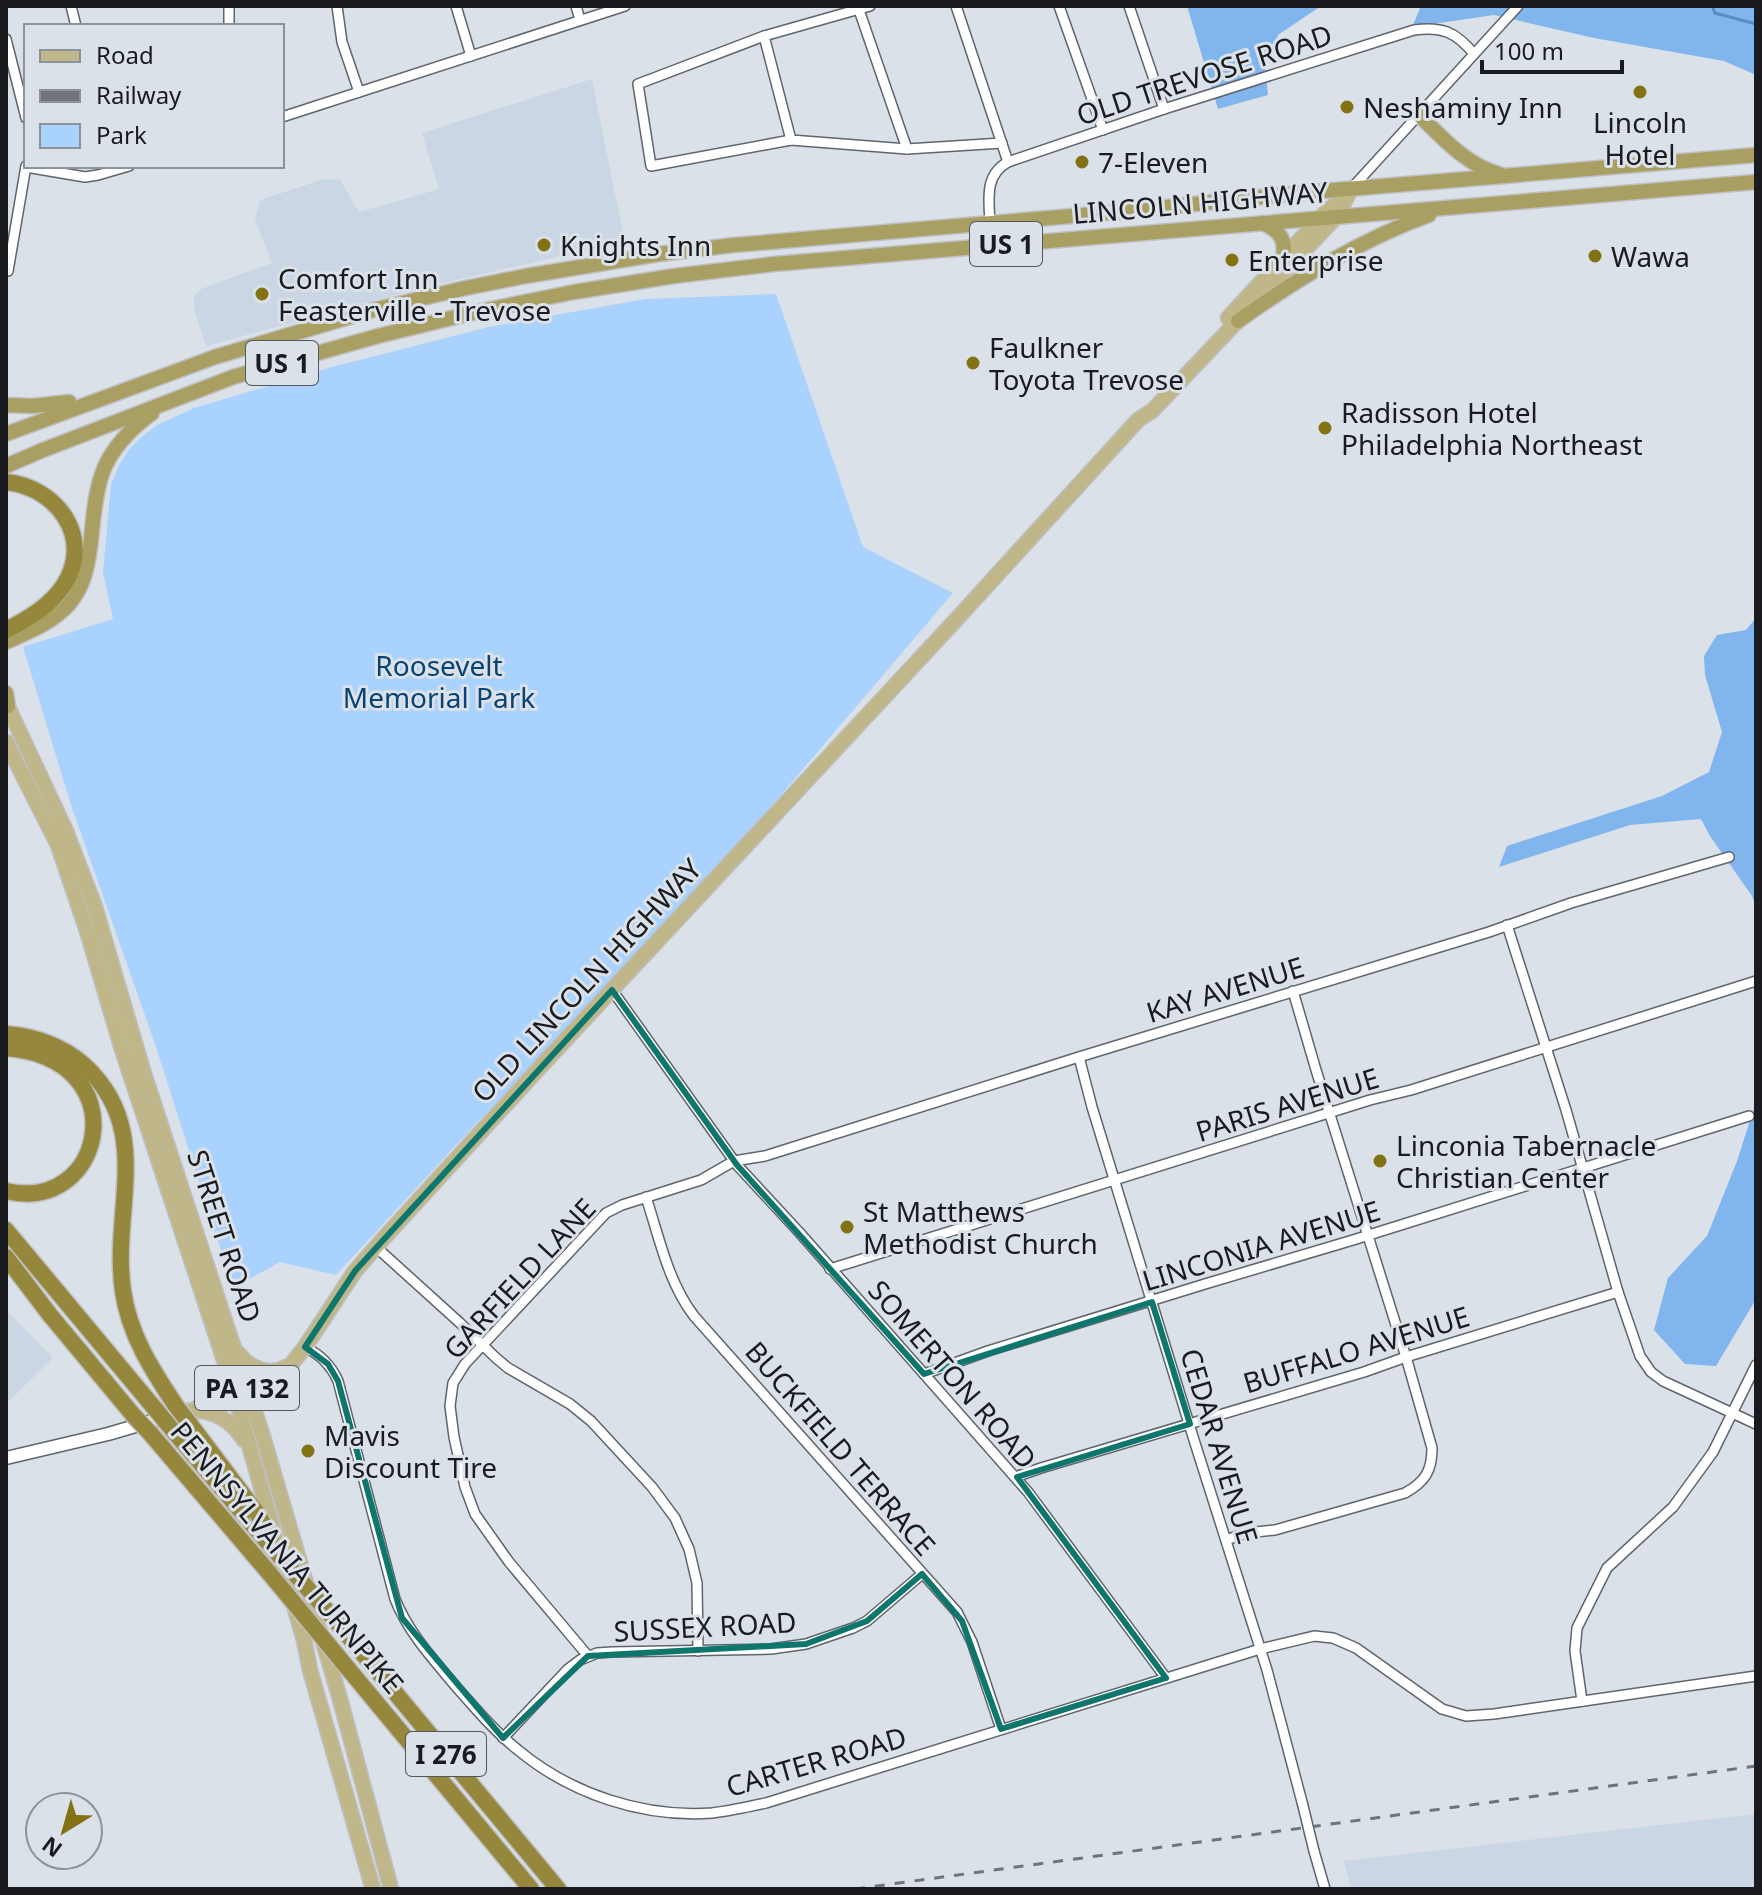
<svg xmlns="http://www.w3.org/2000/svg" width="1762" height="1895" viewBox="0 0 1762 1895" font-family="'Noto Sans',sans-serif">
	<rect width="100%" height="100%" fill="#dbe1e9"/>
	<g fill="#cad6e3">
		<path d="M592,79L623,233L615,244L421,288L206,346L194,309V296L201,289L272,263L255,219L260,200L324,179L340,180L359,212L439,189L422,133Z"/>
		<path d="M6,1310L53,1358L6,1404Z"/>
		<path d="M1756,1814V1889H1351L1344,1861Z"/>
	</g>
	<path fill="#a9d2fe" d="M776,294L863,547L953,593L729,856L458,1143L336,1275L280,1262L233,1288L155,1044L71,805L23,647L113,619L103,572L111,485L118,467L128,451L140,438L157,425L194,408L332,367L489,327L645,299Z"/>
	<g fill="#80b5ee">
		<path d="M1187,6H1321L1278,35L1265,68L1268,95L1218,109Z"/>
		<path d="M1421,6H1756V75L1724,61L1594,38L1494,15L1412,27Z"/>
		<path d="M1756,618V907L1752,896L1710,836L1701,819L1630,825L1499,867L1507,846L1662,796L1709,772L1722,732L1705,675L1704,656L1717,635L1746,630Z"/>
		<path d="M1756,1102V1299L1716,1366L1685,1364L1654,1330L1668,1278L1707,1236L1737,1161Z"/>
	</g>
	<g fill="none" stroke-linecap="round" stroke-linejoin="round">
		<path stroke="#598cc3" stroke-width="3" d="M1712,6L1715,13L1756,24"/>
		<defs>
			<g id="minor">
				<path d="M71,6L76,26"/>
				<path d="M229,6V26"/>
				<path d="M337,6L342,42L359,92"/>
				<path d="M456,6L471,56"/>
				<path d="M576,6L580,20"/>
				<path d="M956,6L1008,162"/>
				<path d="M1059,6L1103,130"/>
				<path d="M1129,6L1164,109"/>
				<path d="M859,10L907,149"/>
				<path d="M764,36L791,140L907,149L1002,143"/>
				<path d="M6,39L26,118"/>
				<path d="M282,117L625,6"/>
				<path d="M791,140L651,166L638,84L764,36L870,6"/>
				<path d="M26,167L85,177L98,175L129,166"/>
				<path d="M1351,189L1518,6"/>
				<path d="M990,223C989,200 984,175 1008,162L1164,109L1414,30C1442,26 1456,32 1474,54"/>
				<path d="M8,271L26,166"/>
				<path d="M1507,925L1566,1110L1618,1292L1640,1356L1651,1372L1663,1381L1756,1424"/>
				<path d="M612,990L737,1165L799,1232L1028,1492L1166,1678"/>
				<path d="M1079,1057L1092,1107L1194,1440L1267,1670L1302,1802"/>
				<path d="M646,1197C659,1237 668,1282 694,1316L957,1612L972,1642L1001,1729"/>
				<path d="M376,1247L460,1323L496,1358L508,1368L570,1404L591,1421L652,1487L675,1518L689,1549L697,1583L698,1651"/>
				<path d="M830,1269L1370,1100L1411,1090L1756,981"/>
				<path d="M305,1347C321,1355 331,1365 338,1381L395,1599C409,1634 434,1660 458,1689C477,1710 495,1732 518,1750C571,1794 643,1818 712,1813C730,1811 748,1807 766,1803L1260,1649L1314,1636L1333,1638L1356,1648L1442,1709L1466,1716L1494,1714L1756,1676"/>
				<path d="M924,1374L988,1351L1205,1284L1353,1240L1749,1116"/>
				<path d="M1015,1477L1041,1468L1364,1372L1406,1357L1618,1292"/>
				<path d="M1226,1540L1246,1533L1275,1530L1405,1493C1425,1482 1432,1471 1432,1448L1406,1357L1316,1070L1293,991"/>
				<path d="M588,1656L509,1562L475,1514L465,1487L454,1437L450,1406L453,1383L465,1364L606,1213L622,1205L701,1180L734,1161L765,1156L1079,1057L1489,932L1571,903L1729,857"/>
				<path d="M1582,1701L1575,1651L1577,1628L1607,1568L1673,1507L1713,1452L1756,1365"/>
				<path d="M503,1738L568,1669L580,1660L597,1653L612,1652L771,1649L806,1644L853,1628L867,1621L922,1574"/>
				<path d="M1314,1851L1325,1889"/>
			</g>
			<path id="secondary" d="M6,1458L108,1434L235,1397"/>
			<g id="primary">
				<path d="M1228,318L1321,217L1343,197"/>
				<path d="M6,703L65,829L94,904L144,1074L263,1437L340,1699L391,1889"/>
				<path d="M6,742L58,845L88,934L121,1046L230,1378L275,1536"/>
				<path d="M238,1353C250,1368 268,1377 286,1367"/>
				<path d="M235,1397L266,1386L285,1372L305,1347L355,1271L383,1239L542,1065L954,622L1138,420L1153,410L1337,216L1351,189"/>
				<path d="M192,1410C215,1411 231,1420 244,1440"/>
				<path d="M281,1560L304,1640L310,1670L373,1889"/>
			</g>
			<g id="trunk">
				<path d="M1419,115C1443,138 1466,165 1499,174"/>
				<path d="M1262,223C1279,230 1288,240 1282,259"/>
				<path d="M1238,321C1297,279 1360,240 1429,215"/>
				<path d="M6,405L33,406L69,402"/>
				<path d="M6,434L215,357L373,310L461,289L526,276L659,254L734,245L1119,212L1299,193L1756,155"/>
				<path d="M6,466L43,450L233,377L378,336L476,312L574,292L674,276L774,264L1756,182"/>
				<path d="M6,642C28,632 52,623 69,604C83,588 87,569 90,548C93,524 94,497 102,474C110,450 131,428 152,413"/>
				<path d="M6,693L8,706"/>
			</g>
			<g id="motorway">
				<path d="M6,482C57,487 94,538 64,585C50,606 28,619 6,630"/>
				<path d="M6,1034C34,1036 63,1046 84,1065C155,1130 111,1210 123,1291C129,1334 152,1370 176,1406"/>
				<path d="M6,1048C138,1058 106,1215 6,1191"/>
				<path d="M6,1230L156,1410"/>
				<path d="M6,1257L50,1315L134,1416"/>
				<path d="M189,1423L257,1513"/>
				<path d="M171,1428L257,1530"/>
				<path d="M150,1433L270,1574"/>
				<path d="M334,1619L558,1889"/>
				<path d="M341,1660L531,1889"/>
			</g>
		</defs>
		<use href="#minor" stroke="#5f656b" stroke-width="12"/>
		<use href="#secondary" stroke="#5f656b" stroke-width="15"/>
		<use href="#primary" stroke="#bfbfc0" stroke-width="17"/>
		<use href="#trunk" stroke="#bfbfc0" stroke-width="17"/>
		<use href="#motorway" stroke="#bfbfc0" stroke-width="19"/>
		<use href="#minor" stroke="#fff" stroke-width="9"/>
		<use href="#secondary" stroke="#fff" stroke-width="12"/>
		<use href="#primary" stroke="#bfb78a" stroke-width="14"/>
		<use href="#trunk" stroke="#aa9f63" stroke-width="14"/>
		<use href="#motorway" stroke="#95873c" stroke-width="16"/>
		<path stroke="#707479" stroke-width="3" stroke-dasharray="10 10" stroke-linecap="butt" d="M855,1889L1756,1766"/>
		<defs>
			<path id="minor-bridge" d="M1302,1802L1314,1851"/>
			<g id="motorway-bridge">
				<path d="M176,1406L189,1423"/>
				<path d="M156,1410L171,1428"/>
				<path d="M134,1416L150,1433"/>
				<path d="M257,1513L271,1537"/>
				<path d="M257,1530L334,1619"/>
				<path d="M270,1574L341,1660"/>
			</g>
		</defs>
		<use href="#minor-bridge" stroke="#5f656b" stroke-width="12" stroke-linecap="butt"/>
		<use href="#motorway-bridge" stroke="#bfbfc0" stroke-width="19" stroke-linecap="butt"/>
		<use href="#minor-bridge" stroke="#fff" stroke-width="9"/>
		<use href="#motorway-bridge" stroke="#95873c" stroke-width="16"/>
	</g>
	<path fill="none" stroke="#0f766e" stroke-width="6" stroke-linejoin="round" d="M612,990L737,1165L924,1374L1152,1302L1190,1424L1017,1477L1166,1678L1001,1729L962,1621L922,1574L867,1621L806,1644L588,1656L503,1738L402,1618L338,1381L328,1364L305,1347L355,1271Z"/>
	<g fill="#837213" stroke="#dbe1e9" stroke-width="3">
		<circle cx="1640" cy="92" r="8"/>
		<circle cx="1347" cy="107" r="8"/>
		<circle cx="1082" cy="162" r="8"/>
		<circle cx="544" cy="245" r="8"/>
		<circle cx="1595" cy="256" r="8"/>
		<circle cx="1232" cy="260" r="8"/>
		<circle cx="262" cy="294" r="8"/>
		<circle cx="973" cy="363" r="8"/>
		<circle cx="1325" cy="428" r="8"/>
		<circle cx="1380" cy="1161" r="8"/>
		<circle cx="847" cy="1227" r="8"/>
		<circle cx="308" cy="1451" r="8"/>
	</g>
	<g text-anchor="middle" dominant-baseline="central" stroke-width="6" stroke-linejoin="round" paint-order="stroke">
		<g fill="#dbe1e9" stroke="#53565b" stroke-width="2">
			<rect x="970" y="222" width="72" height="44" rx="6"/>
			<rect x="246" y="341" width="72" height="44" rx="6"/>
			<rect x="195" y="1366" width="104" height="44" rx="6"/>
			<rect x="406" y="1732" width="80" height="44" rx="6"/>
		</g>
		<g font-size="26" font-weight="bold" fill="#191b1e">
			<text x="1006" y="244">US 1</text>
			<text x="282" y="363">US 1</text>
			<text x="247" y="1388">PA 132</text>
			<text x="446" y="1754">I 276</text>
		</g>
		<g font-size="28" fill="#191b1e" stroke="#dbe1e9">
			<text transform="translate(1204 74) rotate(-18)">OLD TREVOSE ROAD</text>
			<text transform="translate(1200 202) rotate(-5)">LINCOLN HIGHWAY</text>
			<text transform="translate(586 980) rotate(-47)">OLD LINCOLN HIGHWAY</text>
			<text transform="translate(1225 989) rotate(-17)">KAY AVENUE</text>
			<text transform="translate(1287 1104) rotate(-17)">PARIS AVENUE</text>
			<text transform="translate(225 1236) rotate(72)">STREET ROAD</text>
			<text transform="translate(1261 1245) rotate(-17)">LINCONIA AVENUE</text>
			<text transform="translate(519 1278) rotate(-47)">GARFIELD LANE</text>
			<text transform="translate(1356 1349) rotate(-17)">BUFFALO AVENUE</text>
			<text transform="translate(953 1374) rotate(49)">SOMERTON ROAD</text>
			<text transform="translate(1220 1446) rotate(73)">CEDAR AVENUE</text>
			<text transform="translate(841 1448) rotate(49)">BUCKFIELD TERRACE</text>
			<text transform="translate(288 1557) rotate(50)">PENNSYLVANIA TURNPIKE</text>
			<text transform="translate(705 1626) rotate(-3)">SUSSEX ROAD</text>
			<text transform="translate(816 1761) rotate(-16)">CARTER ROAD</text>
		</g>
		<g font-size="28" fill="#191b1e" stroke="#dbe1e9" text-anchor="start">
			<text x="1363" y="107">Neshaminy Inn</text>
			<text x="1640" y="122" text-anchor="middle">Lincoln<tspan x="1640" dy="32">Hotel</tspan></text>
			<text x="1098" y="162">7-Eleven</text>
			<text x="560" y="245">Knights Inn</text>
			<text x="1611" y="256">Wawa</text>
			<text x="1248" y="260">Enterprise</text>
			<text x="278" y="278">Comfort Inn<tspan x="278" dy="32">Feasterville - Trevose</tspan></text>
			<text x="989" y="347">Faulkner<tspan x="989" dy="32">Toyota Trevose</tspan></text>
			<text x="1341" y="412">Radisson Hotel<tspan x="1341" dy="32">Philadelphia Northeast</tspan></text>
			<text x="1396" y="1145">Linconia Tabernacle<tspan x="1396" dy="32">Christian Center</tspan></text>
			<text x="863" y="1211">St Matthews<tspan x="863" dy="32">Methodist Church</tspan></text>
			<text x="324" y="1435">Mavis<tspan x="324" dy="32">Discount Tire</tspan></text>
		</g>
		<g font-size="28" fill="#084376" stroke="#dbe1e9">
			<text x="439" y="665">Roosevelt<tspan x="439" dy="32">Memorial Park</tspan></text>
		</g>
	</g>
	<rect width="1762" height="1895" fill="none" stroke="#191b1e" stroke-width="16"/>
	<rect x="24" y="24" width="260" height="144" fill="#dbe1e9" stroke="#8d9298" stroke-width="2"/>
	<rect x="40" y="50" width="40" height="12" fill="#bfb78a" stroke="#8d9298" stroke-width="2"/>
	<text x="96" y="64" font-size="24" fill="#191b1e">Road</text>
	<rect x="40" y="90" width="40" height="12" fill="#707479" stroke="#8d9298" stroke-width="2"/>
	<text x="96" y="104" font-size="24" fill="#191b1e">Railway</text>
	<rect x="40" y="124" width="40" height="24" fill="#a9d2fe" stroke="#8d9298" stroke-width="2"/>
	<text x="96" y="144" font-size="24" fill="#191b1e">Park</text>
	<g transform="translate(64 1831) rotate(217)"><circle r="38" fill="#dbe1e9" stroke="#8d9298" stroke-width="2"/>
	<path d="M0-6L14 30L0 20L-14 30Z" fill="#837213"/>
	<text y="-12" font-size="22" font-weight="bold" text-anchor="middle" fill="#191b1e">N</text>
	</g>
	<path d="M1482 60v12h140v-12" fill="none" stroke="#191b1e" stroke-width="4"/>
	<text x="1494" y="60" font-size="24" fill="#191b1e" stroke="#dbe1e9" stroke-width="6" paint-order="stroke">100 m</text>
</svg>
